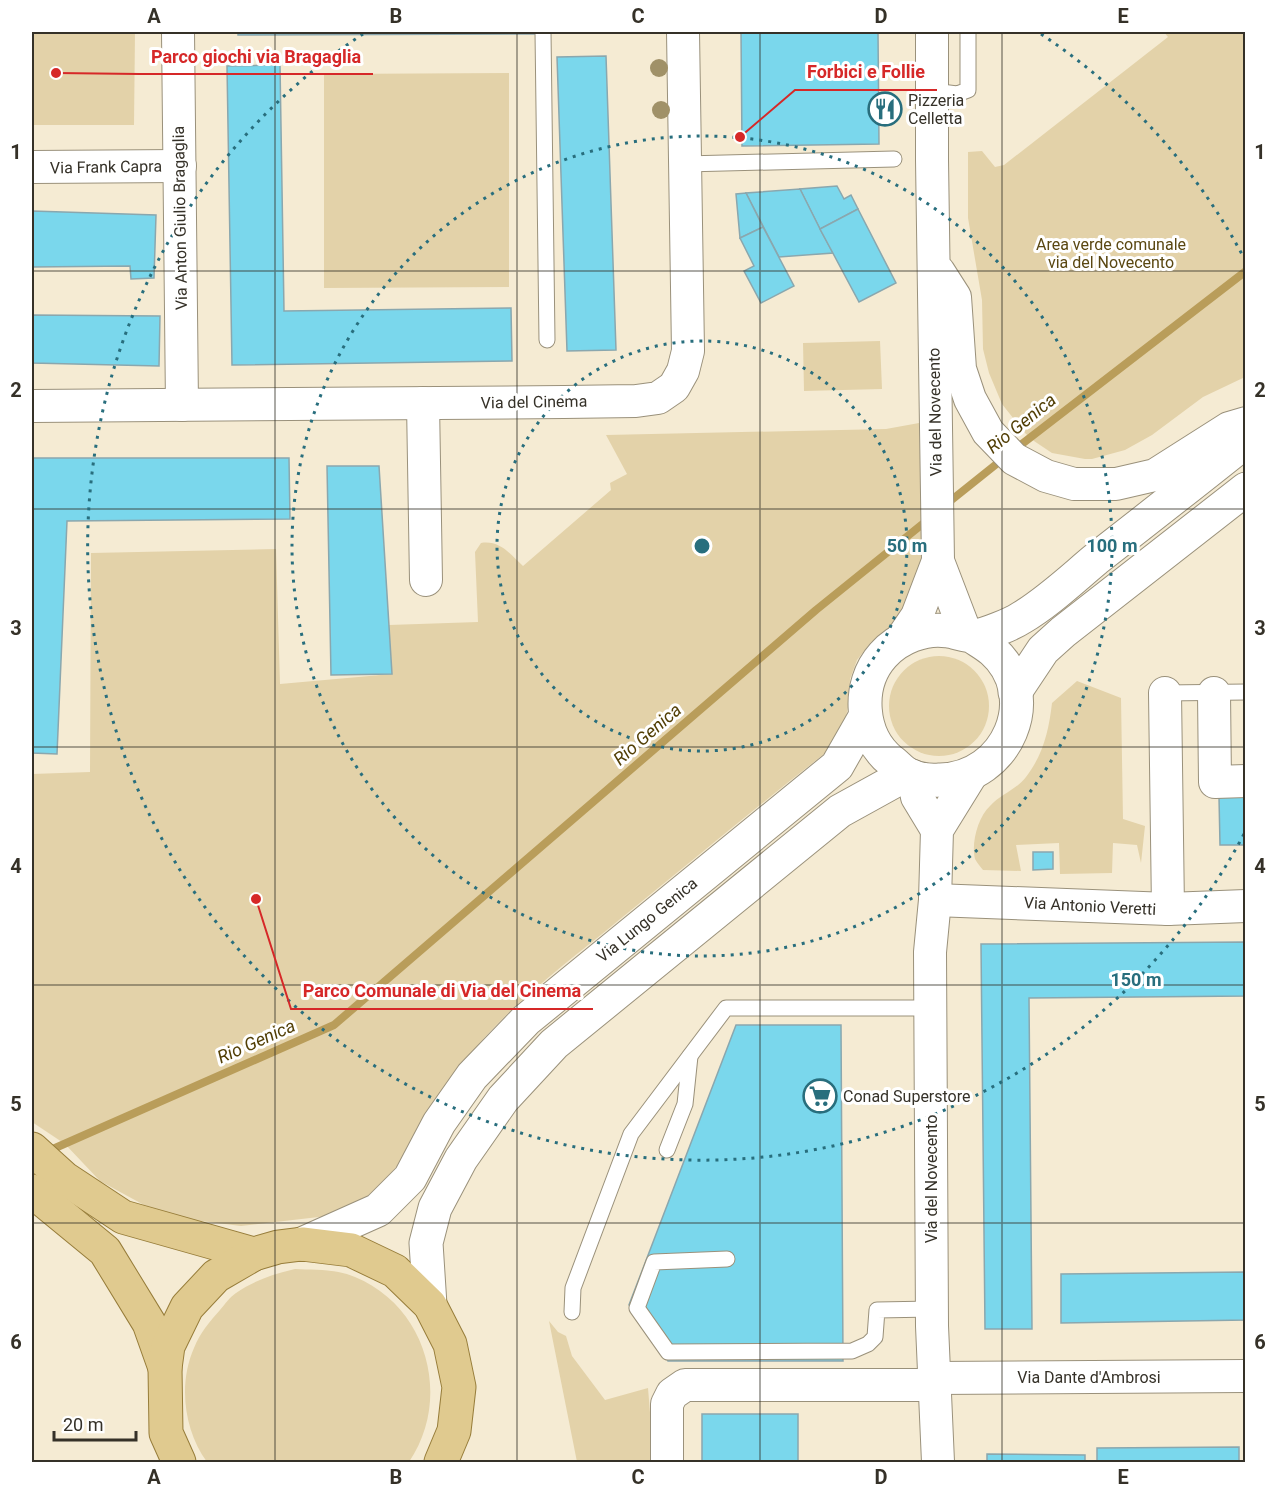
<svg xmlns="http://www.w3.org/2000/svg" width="1277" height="1494" viewBox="0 0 1277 1494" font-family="Roboto,sans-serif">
	<rect width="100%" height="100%" fill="#f5ebd3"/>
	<g fill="#e3d2a9">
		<path d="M32,32H135L134,125H32Z"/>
		<path d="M1164,32H1245V377L1203,397L1152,435L1125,450L1092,459H1085L1052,453L1034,441L1025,433L1002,404L989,373L983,349L982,300L968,218V152L982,151L995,167L1004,165L1168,37Z"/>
		<path d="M509,73V287L324,288V74Z"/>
		<path d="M880,341L882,389L804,391L803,343Z"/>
		<path d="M919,423L922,525L925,545L922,577L889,633L871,642L857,660L850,679L849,701L846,717L838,737L824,754C755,808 687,865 619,920C566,964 507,1006 465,1061C424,1114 402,1188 336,1215L241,1226L193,1220L144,1205L100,1181L65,1144L32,1122V774L90,772L91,553L276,549L280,684L392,674L389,625L478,622L475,552L481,543C500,540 510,554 523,566L611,490L610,483L627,474L606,435L886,429Z"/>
		<circle cx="939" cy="706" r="50"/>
		<path d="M1077,681L1121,698L1123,819L1145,826L1141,863L1137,845L1113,843L1112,873L1060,874L1059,843L1016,845L1021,871L983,870C980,866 977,863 975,859C971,843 978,817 990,806C1001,794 1016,790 1026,777C1043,755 1049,730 1052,703Z"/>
		<path d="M295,1269C315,1270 337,1269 355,1277C428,1307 452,1399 409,1462H207C184,1431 178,1384 194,1348C200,1333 210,1321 220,1310C225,1304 230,1297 236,1293C255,1280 274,1274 295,1269Z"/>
		<path d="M549,1321L558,1332L566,1336L572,1356L605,1400L648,1388L654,1462H577Z"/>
	</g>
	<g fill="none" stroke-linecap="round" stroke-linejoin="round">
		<g stroke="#b99d5a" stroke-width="8">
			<path d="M1014,450L1246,271"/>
			<path d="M944,506L1004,458"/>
			<path d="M46,1152L334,1025L816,610L930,518"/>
		</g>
	</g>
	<g fill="#7ad7ec" stroke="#8aa7ae" stroke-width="1.5">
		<path d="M238,32H538V34L238,35Z"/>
		<path d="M741,32H878L879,144L742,146Z"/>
		<path d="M606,56L616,350L567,351L557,57Z"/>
		<path d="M280,65L284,311L511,308L512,361L232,365L227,66Z"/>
		<path d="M837,186L844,199L851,195L858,209L820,229L800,189Z"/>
		<path d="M800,189L820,229L833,253L779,257L746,193Z"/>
		<path d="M746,193L763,227L740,238L736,194Z"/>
		<path d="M858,209L896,283L859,302L820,229Z"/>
		<path d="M32,211L156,215L154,278L131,279L130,266L32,267Z"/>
		<path d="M763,227L794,286L761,303L744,271L754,266L740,238Z"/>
		<path d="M32,315L160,316L159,366L32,363Z"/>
		<path d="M32,458H289L290,519L67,521L57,754L32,753Z"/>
		<path d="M327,466H379L392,674L331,675Z"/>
		<path d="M1219,797H1246V845H1220Z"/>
		<path d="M1033,852H1053V869L1033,870Z"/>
		<path d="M1246,942V996L1029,998L1032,1329H985L981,944Z"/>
		<path d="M736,1025H841L843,1361H668L629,1305Z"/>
		<path d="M1246,1272V1320L1061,1323V1274Z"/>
		<rect x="702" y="1414" width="96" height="48"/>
		<path d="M1239,1447V1462H1097V1448Z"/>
		<path d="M987,1454L1085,1455V1462H987Z"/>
	</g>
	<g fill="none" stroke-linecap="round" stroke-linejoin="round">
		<defs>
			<g id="service">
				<path d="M543,32L547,340"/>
				<path d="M933,91L957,94L968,90V33"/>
				<path d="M685,164L894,159"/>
				<path d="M1165,693L1246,692"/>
				<path d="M667,1150L685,1104L690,1056"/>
				<path d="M727,1259L654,1262L637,1308L668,1352L852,1351L868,1344L875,1337L877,1310L932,1309"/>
				<path d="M572,1312L573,1288L631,1134L726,1008H930"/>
			</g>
			<g id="minor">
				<path d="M178,32L182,405"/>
				<path d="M932,32V160L938,561L966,634"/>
				<path d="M32,167L180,166"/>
				<path d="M939,272L955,297L960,369L970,399L988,432L1014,459L1046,476L1074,484H1116L1155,475L1229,428L1246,423"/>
				<path d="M423,403L426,580"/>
				<path d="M32,406L564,402L636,401L658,398L674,387L683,371L688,351L683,32"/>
				<path d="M900,641L917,616L938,561"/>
				<path d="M1165,693L1168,909"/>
				<path d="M1214,693L1215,782L1246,781"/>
				<path d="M913,776L917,797L937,830"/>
				<path d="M935,900L1168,909L1246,906"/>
				<path d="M934,1378L1246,1376"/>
				<path d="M667,1462V1404L672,1394L685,1385H933"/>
				<path d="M938,1462L932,1326L930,952L935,900L937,830L971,775"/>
			</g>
			<g id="tertiary">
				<path d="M973,637C979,641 986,645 992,650C1044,696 1007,779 940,780C930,781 918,779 909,775C902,772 897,765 891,761C860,736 856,685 883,655C898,638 925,627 948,631C955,632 970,637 975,636C985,635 1012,624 1021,618C1048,602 1072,579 1096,559C1146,520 1196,481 1246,441"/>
				<path d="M1015,692L1043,650L1063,632L1246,489"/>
				<path d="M302,1244L378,1210L410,1178L439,1123L472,1076L526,1020L837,766L865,717"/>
				<path d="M430,1305L426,1243L435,1208L461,1159L503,1099L554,1044L840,811L907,774"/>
			</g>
			<g id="primary">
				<path d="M32,1149L64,1178L123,1217L254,1254"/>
				<path d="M32,1191L105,1251L149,1323L165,1368"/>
				<path d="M179,1462L166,1433L165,1368L168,1346L187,1307L216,1276L254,1254L278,1247L302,1244L351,1250L395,1271L430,1305L450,1344L459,1387L454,1431L441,1462"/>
			</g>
		</defs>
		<use href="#service" stroke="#9a917b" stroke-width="17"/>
		<use href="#minor" stroke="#9a917b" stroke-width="34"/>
		<use href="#tertiary" stroke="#9a917b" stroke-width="35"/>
		<use href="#primary" stroke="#977d3a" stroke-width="35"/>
		<use href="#service" stroke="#fff" stroke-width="15"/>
		<use href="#minor" stroke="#fff" stroke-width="32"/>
		<use href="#tertiary" stroke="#fff" stroke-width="33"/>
		<use href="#primary" stroke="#e0ca8f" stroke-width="33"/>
	</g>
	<g fill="#a09168">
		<circle cx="659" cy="68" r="9"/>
		<circle cx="661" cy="110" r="9"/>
	</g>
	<path fill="none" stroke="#353128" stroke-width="1.5" stroke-opacity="0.55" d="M275,32V1462M517,32V1462M760,32V1462M1002,32V1462M32,271H1246M32,509H1246M32,747H1246M32,985H1246M32,1223H1246"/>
	<g fill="none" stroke="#286e7d" stroke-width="3" stroke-dasharray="3 6">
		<circle cx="702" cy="546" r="205"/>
		<circle cx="702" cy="546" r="410"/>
		<path d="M1244 834A614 614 0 1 1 363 34M1041 34A614 614 0 0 1 1244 258"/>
	</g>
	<defs>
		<symbol id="restaurant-ring" viewBox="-11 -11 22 22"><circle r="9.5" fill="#fff" stroke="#286e7d" stroke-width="1.5"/><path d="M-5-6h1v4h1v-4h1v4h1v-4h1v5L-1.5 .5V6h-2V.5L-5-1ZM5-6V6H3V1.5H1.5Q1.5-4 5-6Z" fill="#286e7d"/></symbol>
		<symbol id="supermarket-ring" viewBox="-11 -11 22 22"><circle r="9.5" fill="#fff" stroke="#286e7d" stroke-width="1.5"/><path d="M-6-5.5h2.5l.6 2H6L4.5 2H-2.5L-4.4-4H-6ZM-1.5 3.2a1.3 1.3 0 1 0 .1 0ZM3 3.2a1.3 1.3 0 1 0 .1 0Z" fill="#286e7d"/></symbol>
	</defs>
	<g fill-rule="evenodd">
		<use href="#restaurant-ring" x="866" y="90" width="38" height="38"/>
		<use href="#supermarket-ring" x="801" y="1077" width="38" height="38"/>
	</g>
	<g text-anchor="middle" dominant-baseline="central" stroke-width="6" stroke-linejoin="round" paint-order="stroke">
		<g font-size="16" fill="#353128" stroke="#fff" text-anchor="start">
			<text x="908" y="100">Pizzeria<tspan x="908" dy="18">Celletta</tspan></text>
			<text x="843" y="1096">Conad Superstore</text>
		</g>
		<g font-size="16" fill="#353128" stroke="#fff">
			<text transform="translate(106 167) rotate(-1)">Via Frank Capra</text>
			<text transform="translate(180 218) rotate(-91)">Via Anton Giulio Bragaglia</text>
			<text transform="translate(534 402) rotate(-1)">Via del Cinema</text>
			<text transform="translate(935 412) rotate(-91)">Via del Novecento</text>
			<text transform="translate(1090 906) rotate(3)">Via Antonio Veretti</text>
			<text transform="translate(647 920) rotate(-39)">Via Lungo Genica</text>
			<text transform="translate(931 1179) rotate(-90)">Via del Novecento</text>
			<text x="1089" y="1377">Via Dante d'Ambrosi</text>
		</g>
		<g font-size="16" fill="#5a4711" stroke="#fff">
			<text x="1111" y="244">Area verde comunale<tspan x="1111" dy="18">via del Novecento</tspan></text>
		</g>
		<g font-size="18" font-style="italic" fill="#523f06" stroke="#fff">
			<text transform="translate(1021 423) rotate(-39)">Rio Genica</text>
			<text transform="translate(647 734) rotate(-41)">Rio Genica</text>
			<text transform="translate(256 1041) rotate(-24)">Rio Genica</text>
		</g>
	</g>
	<circle cx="702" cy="546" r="9" fill="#286e7d" stroke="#fff" stroke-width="3"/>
	<g font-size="18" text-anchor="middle" font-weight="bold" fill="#286e7d" stroke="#fff" stroke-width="6" stroke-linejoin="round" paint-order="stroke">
		<text x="907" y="552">50 m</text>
		<text x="1112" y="552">100 m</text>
		<text x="1136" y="986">150 m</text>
	</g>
	<path fill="none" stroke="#d62828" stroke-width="2" d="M56 73L139 74H373M740 137L795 90H937M256 899L291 1009H593"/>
	<g fill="#d62828" stroke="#fff" stroke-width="2">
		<circle cx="56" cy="73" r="6"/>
		<circle cx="740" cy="137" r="6"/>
		<circle cx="256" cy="899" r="6"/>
	</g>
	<g font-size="18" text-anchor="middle" font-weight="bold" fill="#d62828" stroke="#fff" stroke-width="6" stroke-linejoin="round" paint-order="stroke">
		<text x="256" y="63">Parco giochi via Bragaglia</text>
		<text x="866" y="78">Forbici e Follie</text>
		<text x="442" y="997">Parco Comunale di Via del Cinema</text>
	</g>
	<rect width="1277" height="1494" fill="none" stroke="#ffffff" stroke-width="66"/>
	<path d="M54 1431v9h82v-9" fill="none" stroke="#353128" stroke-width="3"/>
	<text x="63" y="1431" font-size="18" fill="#353128" stroke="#ffffff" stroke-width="4.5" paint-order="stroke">20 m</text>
	<rect x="33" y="33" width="1211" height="1428" fill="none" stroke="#353128" stroke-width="2"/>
	<g font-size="20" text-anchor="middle" font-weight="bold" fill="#353128">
		<text x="154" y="23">A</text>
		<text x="396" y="23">B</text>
		<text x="638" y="23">C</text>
		<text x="881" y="23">D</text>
		<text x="1123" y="23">E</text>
		<text x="16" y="159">1</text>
		<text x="1260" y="159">1</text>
		<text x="16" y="397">2</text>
		<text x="1260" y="397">2</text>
		<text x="16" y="635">3</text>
		<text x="1260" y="635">3</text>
		<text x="16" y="873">4</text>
		<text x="1260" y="873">4</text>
		<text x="16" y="1111">5</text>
		<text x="1260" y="1111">5</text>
		<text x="16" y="1349">6</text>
		<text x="1260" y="1349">6</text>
		<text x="154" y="1484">A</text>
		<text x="396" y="1484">B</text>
		<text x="638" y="1484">C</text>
		<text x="881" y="1484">D</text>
		<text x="1123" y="1484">E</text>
	</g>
</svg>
